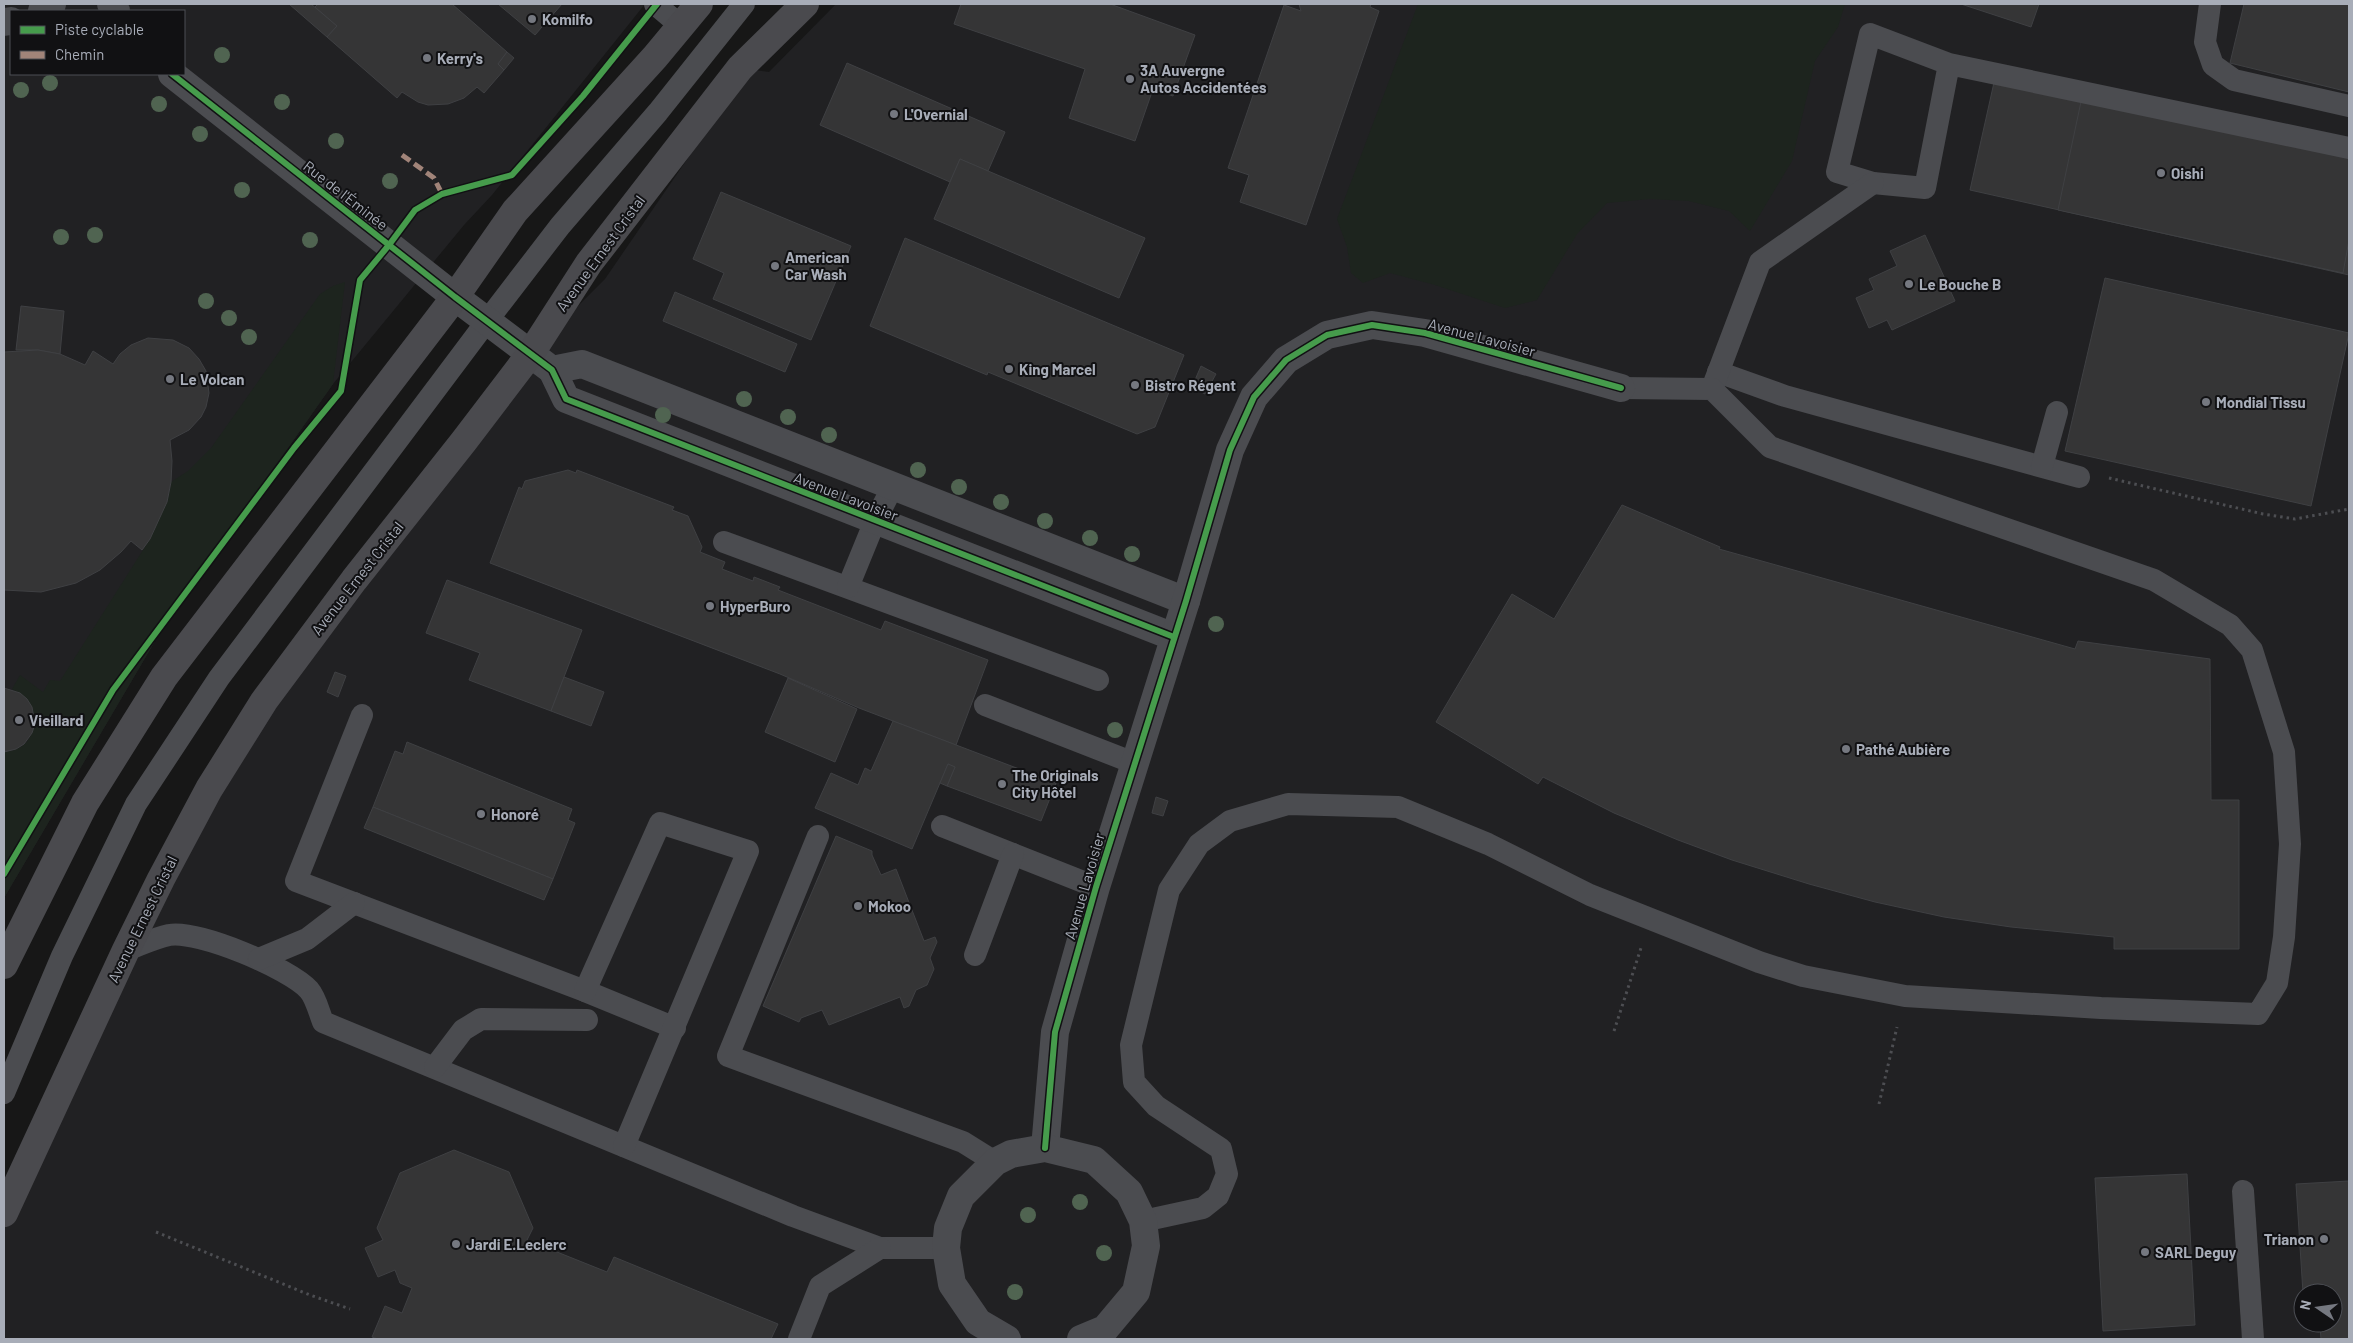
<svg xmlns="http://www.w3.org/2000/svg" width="2353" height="1343" viewBox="0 0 2353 1343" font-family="Barlow,sans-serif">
	<rect width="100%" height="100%" fill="#171717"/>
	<g fill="#212123" fill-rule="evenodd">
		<path d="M4,4H645L492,195L464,225L333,384L171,614L4,898ZM11,11H184V74H11Z"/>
		<path d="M836,4H2349V1339H4V1213L126,950L354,580L531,353L605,279L688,158L740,68L769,72ZM2303,1293H2333V1323H2303Z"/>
	</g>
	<g fill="#1d241e">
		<path d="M1418,4H1845L1838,27L1815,61L1792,161L1750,231L1729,211L1689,201L1650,199L1607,203L1577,234L1537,300L1505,308L1435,285L1390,273L1363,283L1351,273L1347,247L1337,219Z"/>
		<path d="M345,282L333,384L171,614L4,898V752C41,750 44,704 12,689L20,675L43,692L50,680L60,681L150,539L167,502L171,482L188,471L211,448L320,294L333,286Z"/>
	</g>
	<g fill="#353536" stroke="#3f4043">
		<path d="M289,4H311L337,26L327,37Z"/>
		<path d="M318,4H452L507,52L498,64L504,70L484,93L477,87L464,98L448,104L428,105L418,102L402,92L397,98L327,37L337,26L315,7Z"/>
		<path d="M498,4H562L535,35Z"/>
		<path d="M961,4H1110L1195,35L1173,96L1153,89L1135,141L1069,118L1085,69L954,24Z"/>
		<path d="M1299,4H1371L1370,7L1379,11L1306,225L1240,202L1249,175L1228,168L1284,5L1301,11Z"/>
		<path d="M1961,4H2039L2031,27Z"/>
		<path d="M2244,4H2349V92L2230,63Z"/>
		<path d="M507,52L514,58L504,70L498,64Z"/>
		<path d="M847,63L1005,132L988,171L960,159L950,182L820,125Z"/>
		<path d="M1995,78L2349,157V275L1970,190Z"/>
		<path d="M2082,97L2349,157V240L2343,273L2058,210Z"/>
		<path d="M960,159L1145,238L1119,298L934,219Z"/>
		<path d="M721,192L851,246L811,340L713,299L724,273L693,259Z"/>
		<path d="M1925,235L1955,301L1892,330L1887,320L1869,328L1856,298L1874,290L1869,279L1897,266L1890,251Z"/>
		<path d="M905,238L1184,355L1155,427L1137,434L988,372L987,375L870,326Z"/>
		<path d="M2105,278L2349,333L2311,506L2065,451Z"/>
		<path d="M675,292L797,344L785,372L663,321Z"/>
		<path d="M21,306L64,311L60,354L38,350H16Z"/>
		<path d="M148,338L173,340L189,348L199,359L206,371L209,393L206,407L201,417L189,430L170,440L172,461L171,482L167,502L150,539L142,550L131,541L121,552L100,570L76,583L41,592L4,590V352L38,350L60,354L85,365L93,351L113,364L120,354L131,345Z"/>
		<path d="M1201,366L1216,374L1205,394L1192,387Z"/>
		<path d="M568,470L576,473L577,470L674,507L672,510L688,516L702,547L700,552L725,562L722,569L753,581L754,577L780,587L778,590L881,630L885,621L988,660L956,745L859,708L780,674L490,563L519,487L522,489L525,481Z"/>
		<path d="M1622,505L1720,547L1719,549L2075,649L2078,641L2210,659L2211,800H2239V949H2114V937L2011,927L1944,917L1875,902L1809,884L1732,860L1678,840L1614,813L1543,777L1538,784L1436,722L1512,594L1554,619Z"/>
		<path d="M447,580L582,630L551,711L469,680L480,653L426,633Z"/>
		<path d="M335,672L346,676L338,697L327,692Z"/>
		<path d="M564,677L604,692L591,726L551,711Z"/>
		<path d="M788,678L857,709L835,762L765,732Z"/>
		<path d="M4,688L20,693L27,699L32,707L35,724L32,733L24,744L16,749L4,752Z"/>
		<path d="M893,721L1056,783L1041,821L947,786L955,767L948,764L912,849L815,808L831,773L858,785L865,768L871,771Z"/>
		<path d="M407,742L572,809L568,820L575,823L553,879L373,807L395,751L403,754Z"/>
		<path d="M948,764L955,767L947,786L940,783Z"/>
		<path d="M1156,797L1168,801L1163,816L1152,813Z"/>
		<path d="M373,807L553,879L544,900L364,828Z"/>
		<path d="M836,836L872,851V855L881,875L896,869L924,941L935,937L937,942L930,958L934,969L927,985L916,990L909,1006L904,1008L900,997L829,1025L822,1010L801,1018L799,1022L763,1006Z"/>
		<path d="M454,1150L509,1172L533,1228L527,1240L607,1272L614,1257L778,1324L771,1339H378L372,1337L385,1306L402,1313L412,1288L400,1283L395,1270L378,1277L365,1248L383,1240L377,1228L400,1173Z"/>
		<path d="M2187,1174L2195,1325L2103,1331L2095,1178Z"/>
		<path d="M2349,1181V1339H2321L2320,1327L2305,1328V1323H2333V1293H2303L2296,1184Z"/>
	</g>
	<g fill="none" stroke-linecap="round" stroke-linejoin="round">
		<g stroke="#4d4e52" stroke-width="3" stroke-dasharray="2.5 4" stroke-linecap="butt">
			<path d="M2109,478L2263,514L2295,519L2349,509"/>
			<path d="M1614,1031L1641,948"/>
			<path d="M1879,1104L1897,1027"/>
			<path d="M156,1232L310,1295L350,1309"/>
		</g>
		<g stroke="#4b4c50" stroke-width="22">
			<path d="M655,4L681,26"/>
			<path d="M2210,4L2205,42L2213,65L2234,80L2349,106"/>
			<path d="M1949,64L1925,188L1873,183L1837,172L1870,34L1949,64L2349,148"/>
			<path d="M1718,372L1785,396L2079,477"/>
			<path d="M1713,386L1760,262L1873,183"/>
			<path d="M2042,466L2057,412"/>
			<path d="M724,542L1098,680"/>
			<path d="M848,587L875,521L893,486"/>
			<path d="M985,705L1134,763"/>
			<path d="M362,715L296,881L585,991L675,1028"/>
			<path d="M942,826L1096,887"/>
			<path d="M818,836L728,1056L963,1142L995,1162"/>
			<path d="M126,950C140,945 155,938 169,935C198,930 289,968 309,990C316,998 319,1012 323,1022L793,1216L880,1248H946"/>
			<path d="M975,955L1013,854"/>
			<path d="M259,959L307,939L354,903"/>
			<path d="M585,991L660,823L748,851L624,1146"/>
			<path d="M435,1067L463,1030L481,1019L587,1020"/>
			<path d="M4,1093L62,956L136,804L219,678L487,321L560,226L658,112L744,4"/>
			<path d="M2243,1191L2253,1339"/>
			<path d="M1143,1221L1203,1208L1218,1196L1227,1174L1221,1149L1156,1106L1134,1082L1131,1045L1169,890L1199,844L1230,821L1288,804L1398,807L1488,844L1590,895L1759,962L1803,976L1905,996L2101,1008L2258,1014L2277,983L2284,937L2290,844L2284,752L2252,650L2230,625L2154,580L1770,447L1712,389L1621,388"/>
			<path d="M799,1339L820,1286L880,1248"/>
		</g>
		<g stroke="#4b4c50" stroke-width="28">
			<path d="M111,4L116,11"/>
			<path d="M42,11L52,4"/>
			<path d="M4,22L11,21"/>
			<path d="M172,74L455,297L552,370L566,399L1174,637"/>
			<path d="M552,370L582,364L1186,601"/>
			<path d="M1045,1148L1055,1032L1096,887L1186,601L1230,450L1254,397L1286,360L1327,335L1372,325L1425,333L1621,388"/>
			<path d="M1007,1339L978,1322L952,1284L946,1248L948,1228L961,1196L995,1162L1011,1154L1045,1148L1094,1160L1129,1192L1143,1221L1146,1246L1136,1292L1105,1329L1081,1339"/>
		</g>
		<g stroke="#4a4a4e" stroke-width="28">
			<path d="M4,965L85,803L164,677L455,297L515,211L655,57L699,4"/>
			<path d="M4,1213L126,950L161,879L209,789L264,701L354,580L464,441L531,353L589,263L740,68L805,4"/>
		</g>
		<path stroke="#a18479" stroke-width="5" stroke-dasharray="10 5" stroke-linecap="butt" d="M402,155L434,178L442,194"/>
		<defs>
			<g id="cycleway">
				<path d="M172,74L455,297L552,370L566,399L1174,637"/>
				<path d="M4,874L113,690L294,448L341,391L360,280L389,245L415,210L442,194L512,175L583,96L657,4"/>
				<path d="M1045,1148L1055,1032L1096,887L1186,601L1230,450L1254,397L1286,360L1327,335L1372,325L1425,333L1621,388"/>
			</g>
		</defs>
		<use href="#cycleway" stroke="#111113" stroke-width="9"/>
		<use href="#cycleway" stroke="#469c4c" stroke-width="6"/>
	</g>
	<g fill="#506451">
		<circle cx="222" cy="55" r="8"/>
		<circle cx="50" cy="83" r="8"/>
		<circle cx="21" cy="90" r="8"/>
		<circle cx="282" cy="102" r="8"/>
		<circle cx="159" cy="104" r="8"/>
		<circle cx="200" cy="134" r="8"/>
		<circle cx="336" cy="141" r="8"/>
		<circle cx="390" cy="181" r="8"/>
		<circle cx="242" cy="190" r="8"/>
		<circle cx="95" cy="235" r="8"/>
		<circle cx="61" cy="237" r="8"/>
		<circle cx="310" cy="240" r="8"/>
		<circle cx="206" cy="301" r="8"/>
		<circle cx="229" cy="318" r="8"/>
		<circle cx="249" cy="337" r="8"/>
		<circle cx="744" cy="399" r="8"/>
		<circle cx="663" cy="415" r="8"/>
		<circle cx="788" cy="417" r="8"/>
		<circle cx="829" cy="435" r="8"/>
		<circle cx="918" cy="470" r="8"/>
		<circle cx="959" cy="487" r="8"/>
		<circle cx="1001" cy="502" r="8"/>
		<circle cx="1045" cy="521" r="8"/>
		<circle cx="1090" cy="538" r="8"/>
		<circle cx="1132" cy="554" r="8"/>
		<circle cx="1216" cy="624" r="8"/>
		<circle cx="1115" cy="730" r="8"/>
		<circle cx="1080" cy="1202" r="8"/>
		<circle cx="1028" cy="1215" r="8"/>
		<circle cx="1104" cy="1253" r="8"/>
		<circle cx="1015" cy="1292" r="8"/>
	</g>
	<g fill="#757880" stroke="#111113" stroke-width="2">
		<circle cx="532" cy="19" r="5"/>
		<circle cx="427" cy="58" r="5"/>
		<circle cx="1130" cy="79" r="5"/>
		<circle cx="894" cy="114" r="5"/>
		<circle cx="2161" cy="173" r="5"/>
		<circle cx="775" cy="266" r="5"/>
		<circle cx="1909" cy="284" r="5"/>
		<circle cx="1009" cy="369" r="5"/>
		<circle cx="170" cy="379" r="5"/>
		<circle cx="1135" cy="385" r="5"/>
		<circle cx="2206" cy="402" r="5"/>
		<circle cx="710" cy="606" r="5"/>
		<circle cx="19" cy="720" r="5"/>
		<circle cx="1846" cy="749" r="5"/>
		<circle cx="1002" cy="784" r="5"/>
		<circle cx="481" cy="814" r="5"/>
		<circle cx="858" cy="906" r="5"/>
		<circle cx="2324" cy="1239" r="5"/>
		<circle cx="456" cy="1244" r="5"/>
		<circle cx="2145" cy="1252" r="5"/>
	</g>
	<g text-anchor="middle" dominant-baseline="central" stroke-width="4" stroke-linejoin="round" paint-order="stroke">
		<g font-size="15" font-weight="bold" fill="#a8adb8" stroke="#111113" text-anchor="start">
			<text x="542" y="19">Komilfo</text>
			<text x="437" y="58">Kerry's</text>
			<text x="1140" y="70">3A Auvergne<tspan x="1140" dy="17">Autos Accidentées</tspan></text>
			<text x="904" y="114">L'Overnial</text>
			<text x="2171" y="173">Oishi</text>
			<text x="785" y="257">American<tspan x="785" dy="17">Car Wash</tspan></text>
			<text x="1919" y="284">Le Bouche B</text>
			<text x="1019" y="369">King Marcel</text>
			<text x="180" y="379">Le Volcan</text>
			<text x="1145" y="385">Bistro Régent</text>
			<text x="2216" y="402">Mondial Tissu</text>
			<text x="720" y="606">HyperBuro</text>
			<text x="29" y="720">Vieillard</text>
			<text x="1856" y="749">Pathé Aubière</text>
			<text x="1012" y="775">The Originals<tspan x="1012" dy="17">City Hôtel</tspan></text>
			<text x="491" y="814">Honoré</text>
			<text x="868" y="906">Mokoo</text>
			<text x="2314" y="1239" text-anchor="end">Trianon</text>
			<text x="466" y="1244">Jardi E.Leclerc</text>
			<text x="2155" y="1252">SARL Deguy</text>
		</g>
		<g font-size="15" fill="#a8adb8" stroke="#111113">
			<text transform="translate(346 195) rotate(38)">Rue de l'Éminée</text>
			<text transform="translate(600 253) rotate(-54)">Avenue Ernest Cristal</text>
			<text transform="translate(1482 337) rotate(15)">Avenue Lavoisier</text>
			<text transform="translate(846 496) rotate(21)">Avenue Lavoisier</text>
			<text transform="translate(357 578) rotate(-52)">Avenue Ernest Cristal</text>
			<text transform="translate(1084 886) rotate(-74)">Avenue Lavoisier</text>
			<text transform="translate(142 919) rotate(-64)">Avenue Ernest Cristal</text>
		</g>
	</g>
	<rect width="2353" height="1343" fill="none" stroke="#a8adb8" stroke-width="10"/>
	<rect x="10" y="10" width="175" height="65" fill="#111113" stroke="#4d4f55"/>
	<rect x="20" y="26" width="25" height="8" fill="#469c4c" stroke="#4d4f55"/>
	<text x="55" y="35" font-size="15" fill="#a8adb8">Piste cyclable</text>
	<rect x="20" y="51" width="25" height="8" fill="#a18479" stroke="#4d4f55"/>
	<text x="55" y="60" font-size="15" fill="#a8adb8">Chemin</text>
	<g transform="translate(2318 1308) rotate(283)"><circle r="24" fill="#111113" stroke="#4d4f55"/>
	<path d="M0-4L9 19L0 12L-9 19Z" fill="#757880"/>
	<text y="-8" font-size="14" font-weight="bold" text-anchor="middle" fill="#a8adb8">N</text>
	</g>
</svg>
